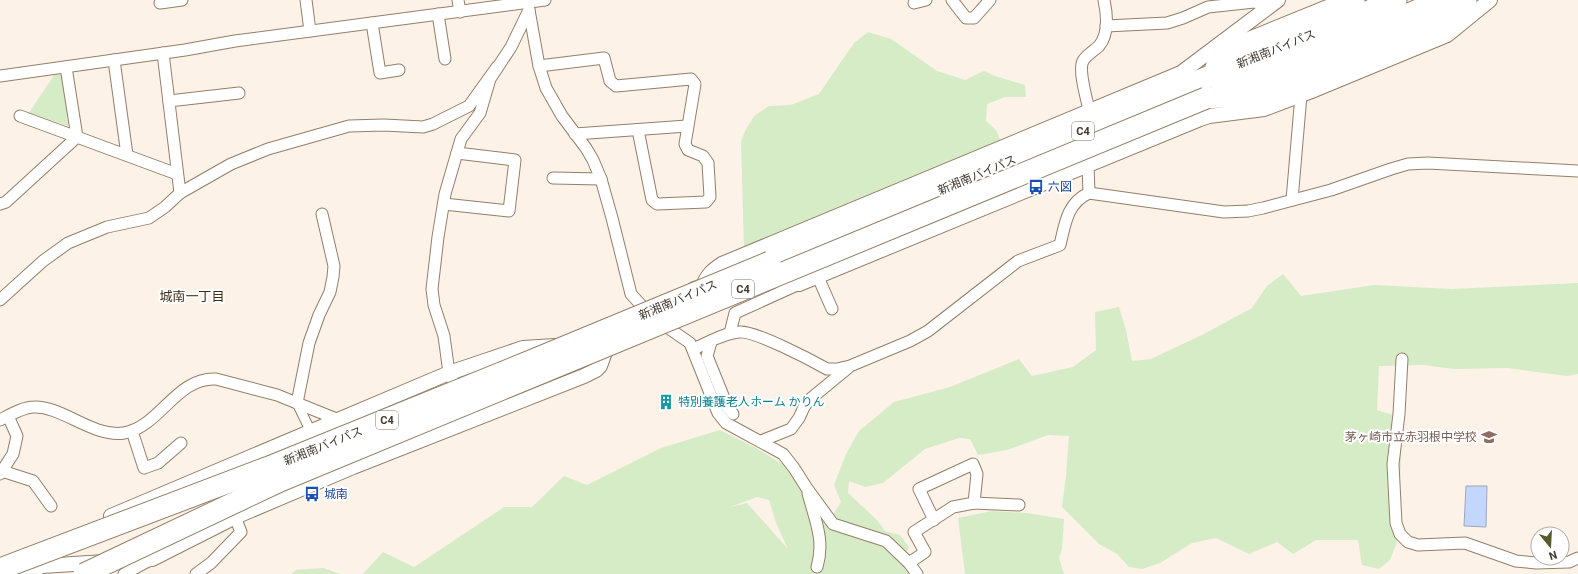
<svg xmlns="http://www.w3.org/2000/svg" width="1578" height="574" viewBox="0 0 1578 574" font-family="Roboto,'Noto Sans JP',sans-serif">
	<rect width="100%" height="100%" fill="#fcf2e8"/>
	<g fill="#d5ecc7" fill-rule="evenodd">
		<path d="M868,32L891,39L937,71L965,80L984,71L995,76L1025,85L1026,97H1005L987,104L986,121L996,130L1001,142L751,247H744L741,142L745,131L754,116L769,106L791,105L819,94L854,43Z"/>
		<path d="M62,74L68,126L29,113L54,75Z"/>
		<path d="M1283,274L1301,296L1374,285L1452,289L1578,283V374L1567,376L1508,368L1454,369L1422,365L1379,366L1377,410L1403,418L1397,542L1390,560L1379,569L1362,565L1358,540H1316L1293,554L1277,542L1249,554L1216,538L1192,543L1160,563L1142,569L1129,567L1117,554L1099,544L1062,507L1066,476L1069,436L1048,435L1007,450L978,455L970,439L959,438L925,449L883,483L865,487L849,481L848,493L877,520L885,531L900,535L909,547L902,564L910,574H363L383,552L414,567L504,507H532L564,476L587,485L661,448L720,430L756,448L784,465L827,524L841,502L834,485L846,454L859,431L894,402L950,387L1019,359L1032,376L1073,367L1096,350L1095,312L1119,307L1126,330L1132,361L1151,359L1202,335L1252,308L1267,286ZM757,497L769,500L776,523L788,549L747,503L730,507Z"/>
		<path d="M992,511L1027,513L1064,519L1062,549L1059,558L1064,574H965L958,518Z"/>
		<path d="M323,568L340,574H291L296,570Z"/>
	</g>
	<path fill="#c3d6fb" stroke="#9da7be" d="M1466,486H1487L1486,527L1464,526Z"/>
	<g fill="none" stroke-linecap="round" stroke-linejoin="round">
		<defs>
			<path id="pedestrian" d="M297,403L311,432"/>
			<g id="minor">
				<path d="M306,0L310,31"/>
				<path d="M458,0L460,12"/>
				<path d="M952,0L966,18H974L990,0"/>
				<path d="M160,3L182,0"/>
				<path d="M914,3L926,0"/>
				<path d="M529,10L539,66L546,88L562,116L586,148L593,160L601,179L612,218L631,294L651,316L690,343L718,413L726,423L783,454L794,468L806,487L833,524L886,541L909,563L917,574"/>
				<path d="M438,14L445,59"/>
				<path d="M372,23L380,73L399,70"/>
				<path d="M1106,26L1167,23L1183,18L1208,7L1254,2L1269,6"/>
				<path d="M163,53L180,193"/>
				<path d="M114,60L127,155"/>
				<path d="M539,66L604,58L610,81L616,86L691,79L695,84L685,144L688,150L703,156L708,163L710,197L706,202L657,204L652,200L638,130"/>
				<path d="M0,76L185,50L235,41L545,0"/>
				<path d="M169,101L239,93"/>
				<path d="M1089,110C1087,100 1078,70 1083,61C1086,55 1095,50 1099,46C1109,34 1107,14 1104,0"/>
				<path d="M20,116L177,174"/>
				<path d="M575,134L687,126"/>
				<path d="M1088,165L1089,193"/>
				<path d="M553,178L601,179"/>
				<path d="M1292,200L1301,95"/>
				<path d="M0,204L6,202L77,137L66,67"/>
				<path d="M444,204L509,211L515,160L457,153"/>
				<path d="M818,277L832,309"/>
				<path d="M0,300L43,261L68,243L107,227L149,218L165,207L180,193L231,164L268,149L349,126L384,125L423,127L433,124L469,106L497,67"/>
				<path d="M730,333L735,313L799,284"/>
				<path d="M711,342L707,356L728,408L733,414"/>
				<path d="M693,349C708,343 723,333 739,332C754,330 811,360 827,369H837L850,366L910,341L928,331L1018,261L1060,245C1065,224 1067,203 1089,193L1224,212L1248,211L1263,208L1331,190L1391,169L1408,164L1428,163L1578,171"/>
				<path d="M1402,359L1399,414L1393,464L1396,523L1400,534L1408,542L1418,545L1465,543L1516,561L1536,563L1569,562L1578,558"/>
				<path d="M460,394L449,373L444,336L434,305L432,289L438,237L445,194L461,139L480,113L490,79L511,47L529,10"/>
				<path d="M297,403L309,343L319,315L330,292L333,277L334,266L322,214"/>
				<path d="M0,420C10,415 23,407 34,407C62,406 94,438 124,433C161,426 176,377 216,379L277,395L339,420"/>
				<path d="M132,431L144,468L158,463L181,443"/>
				<path d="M761,441L791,429L799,418L804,407L809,400L848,368"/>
				<path d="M2,471L33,481L51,506"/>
				<path d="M0,474L13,454L17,436L8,416"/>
				<path d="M808,493C815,520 825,540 817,567"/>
				<path d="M934,520L919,489L973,464L977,474L974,503"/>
				<path d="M909,563L925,552L914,532L953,507L974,503L1019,505"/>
				<path d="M124,574L150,560"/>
				<path d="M196,574L211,563L241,532L235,517"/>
			</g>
			<g id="tertiary">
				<path d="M770,279L799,284L1200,119L1209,116L1264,109L1309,92L1447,35L1490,0"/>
				<path d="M694,289L703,286C707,275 713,270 722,264L1181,73L1278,0"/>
				<path d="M111,516L449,373L523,348L555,346"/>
				<path d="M24,574L42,566L152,559L235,517L353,467L584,376L596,370L600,366L609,341"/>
			</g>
			<g id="motorway">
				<path d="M1216,67L1241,46L1354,0"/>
				<path d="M1221,92L1442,0"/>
				<path d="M1206,98L1264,94L1439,22L1466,0"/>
				<path d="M770,262L1097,126L1198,81L1396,0"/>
			</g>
		</defs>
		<use href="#pedestrian" stroke="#947f67" stroke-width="11"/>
		<use href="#minor" stroke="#947f67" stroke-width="13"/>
		<use href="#tertiary" stroke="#947f67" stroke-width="16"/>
		<use href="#motorway" stroke="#947f67" stroke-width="23"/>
		<use href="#pedestrian" stroke="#fff" stroke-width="9"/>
		<use href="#minor" stroke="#fff" stroke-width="11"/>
		<use href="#tertiary" stroke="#fff" stroke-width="14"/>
		<use href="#motorway" stroke="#fff" stroke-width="21"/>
		<defs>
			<g id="motorway-bridge">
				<path d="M0,569L274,465L533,360L770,262"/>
				<path d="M84,574L280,481L1206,98"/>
			</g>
		</defs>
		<use href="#motorway-bridge" stroke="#947f67" stroke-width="23" stroke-linecap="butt"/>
		<use href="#motorway-bridge" stroke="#fff" stroke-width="21"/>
	</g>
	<defs>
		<symbol id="bus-bare" viewBox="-9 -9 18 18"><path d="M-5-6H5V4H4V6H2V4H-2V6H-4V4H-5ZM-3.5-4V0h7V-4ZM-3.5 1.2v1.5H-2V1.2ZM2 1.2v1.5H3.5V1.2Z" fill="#1a4fb4" stroke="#fff" stroke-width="2.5" paint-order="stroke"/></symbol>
		<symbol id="building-bare" viewBox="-9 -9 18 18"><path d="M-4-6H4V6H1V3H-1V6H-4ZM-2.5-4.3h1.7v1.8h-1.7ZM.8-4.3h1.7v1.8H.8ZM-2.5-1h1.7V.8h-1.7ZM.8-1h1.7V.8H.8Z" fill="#0f9aa8" stroke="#fff" stroke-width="2.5" paint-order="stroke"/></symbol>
		<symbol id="school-bare" viewBox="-9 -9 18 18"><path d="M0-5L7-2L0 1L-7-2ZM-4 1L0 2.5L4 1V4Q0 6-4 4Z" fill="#8d6e63" stroke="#fff" stroke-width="2.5" paint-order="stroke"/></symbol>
	</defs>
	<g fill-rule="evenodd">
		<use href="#bus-bare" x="1025" y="176" width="22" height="22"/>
		<use href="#building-bare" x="655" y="391" width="22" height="22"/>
		<use href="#school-bare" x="1478" y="426" width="22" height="22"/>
		<use href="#bus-bare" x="301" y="483" width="22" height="22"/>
	</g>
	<g text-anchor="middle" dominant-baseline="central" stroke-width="4" stroke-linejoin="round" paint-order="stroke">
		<g fill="#fff" stroke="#7c756e" stroke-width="1">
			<rect x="1072" y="122" width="22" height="18" rx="3"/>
			<rect x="732" y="280" width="22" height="18" rx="3"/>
			<rect x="376" y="411" width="22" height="18" rx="3"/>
		</g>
		<g font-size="11" font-weight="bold" fill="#443a30">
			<text x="1083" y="131">C4</text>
			<text x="743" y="289">C4</text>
			<text x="387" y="420">C4</text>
		</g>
		<g font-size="12" fill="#443a30" stroke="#fff">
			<text transform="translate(1276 49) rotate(-22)">新湘南バイパス</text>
			<text transform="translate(977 175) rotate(-23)">新湘南バイパス</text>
			<text transform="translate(678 300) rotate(-23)">新湘南バイパス</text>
			<text transform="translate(323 446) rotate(-22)">新湘南バイパス</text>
		</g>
		<g font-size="12" fill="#164399" stroke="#fff" text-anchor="start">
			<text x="1048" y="187">六図</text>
			<text x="324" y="494">城南</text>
		</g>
		<g font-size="12" fill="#0d838f" stroke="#fff" text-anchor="start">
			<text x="678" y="402">特別養護老人ホーム かりん</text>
		</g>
		<g font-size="12" fill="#785e54" stroke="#fff" text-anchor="end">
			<text x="1477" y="437">茅ヶ崎市立赤羽根中学校</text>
		</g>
		<g font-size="13" fill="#3f2c17" stroke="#fff">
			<text x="192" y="296">城南一丁目</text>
		</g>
	</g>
	<g transform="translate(1550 546) rotate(162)"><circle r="19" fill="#ffffff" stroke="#b4b0ac"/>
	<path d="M0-3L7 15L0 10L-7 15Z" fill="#565b2a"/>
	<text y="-6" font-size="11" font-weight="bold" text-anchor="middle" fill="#443a30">N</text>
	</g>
</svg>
